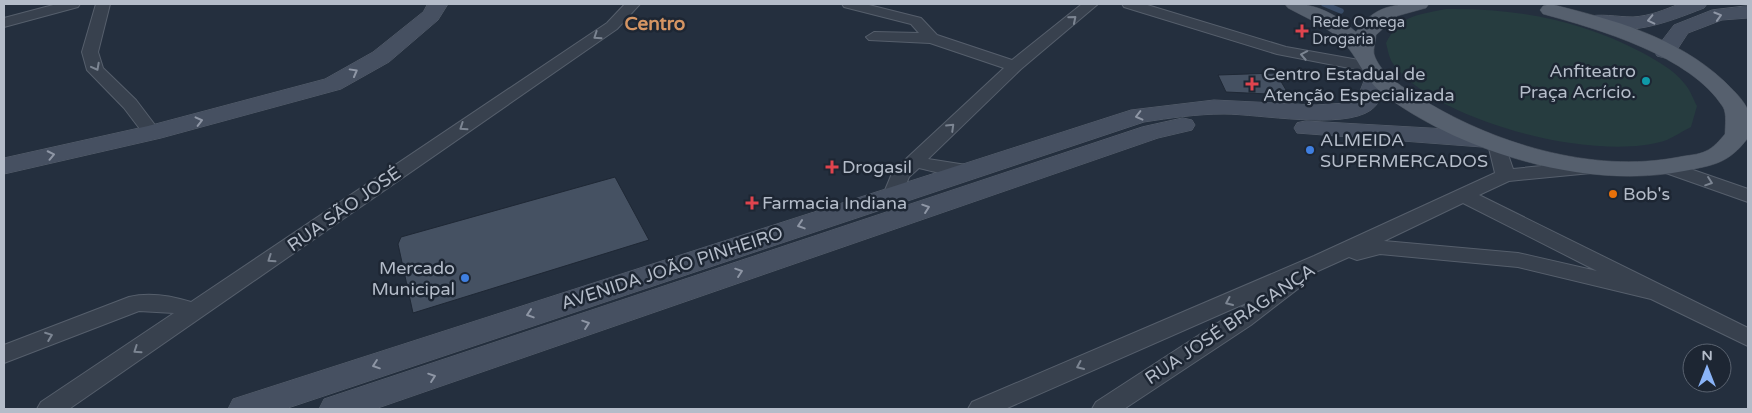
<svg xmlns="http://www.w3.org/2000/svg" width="1752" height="413" viewBox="0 0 1752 413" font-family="'Varela Round',sans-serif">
	<rect width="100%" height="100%" fill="#242f3e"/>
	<path fill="#263c3f" d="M1446,9C1515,8 1580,20 1641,52C1656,60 1674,70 1684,83C1690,89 1693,99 1697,106L1691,127C1682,131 1673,138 1664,141C1595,162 1438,122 1394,65C1389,59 1388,50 1386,43C1400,15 1417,15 1446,9Z"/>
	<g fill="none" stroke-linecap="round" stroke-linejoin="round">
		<path stroke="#394c67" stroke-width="5.5" d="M1324,4L1341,11"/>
	</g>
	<g fill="#455162" stroke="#1f2835">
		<path d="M1276,73L1289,95L1226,92L1218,75Z"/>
		<path d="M615,177L649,240L413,313L398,244L401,237Z"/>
	</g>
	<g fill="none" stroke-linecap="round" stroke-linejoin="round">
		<defs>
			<g id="street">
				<path d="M57,4H80L78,7L4,27V18Z"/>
				<path d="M96,4H110L98,52L103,68L136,100L161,133L158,137H146L124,108L87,70L82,52Z"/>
				<path d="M625,4H640L617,29L69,409H37L41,402L174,313L139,311L4,363V345L129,297C149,292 172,296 191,302L607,23Z"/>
				<path d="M842,4H865L921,18L937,35L1012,60L1082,4H1098L1021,69L928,159L979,167L982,171L979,175C960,180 937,172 919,168L909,177L900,199H886L883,195L893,171L1004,68L930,43L869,40L866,37L874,32L919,33L911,24L844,7Z"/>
				<path d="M1122,4H1144L1286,47L1370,62L1378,67L1370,72L1277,54L1124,7Z"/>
				<path d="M1497,138L1503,140L1513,169L1591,161L1598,163L1600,167L1598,171L1591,173L1509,181L1479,195L1748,328V346L1651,299L1518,267L1380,254L1357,260L1349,257L1300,279L1302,283L1299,288L1251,325L1124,409H1092L1096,402L1253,300L1005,409H968L972,402L1314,256L1495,173L1488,144L1491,140ZM1463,203L1597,271L1518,253L1384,241Z"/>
				<path d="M1670,162L1748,189V202L1663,172L1661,168L1663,164Z"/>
			</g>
			<g id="secondary">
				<path d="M428,4H448L438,20L389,62L341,89L161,138L4,174V158L148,126L325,79L373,52L423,12Z"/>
				<path d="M1679,4H1707L1704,8C1663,24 1630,37 1585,25L1582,21L1585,17C1600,13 1617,17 1633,17C1650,16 1664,10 1679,4Z"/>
				<path d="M1748,6V18L1722,20L1688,33L1673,56L1665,58L1657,56L1654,51L1674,25L1712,10Z"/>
				<path d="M1376,69L1384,71L1387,76C1385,88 1382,102 1371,110C1343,130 1259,114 1224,114C1197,114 1170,118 1144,122L285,409H228L233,399L1131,110L1214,100L1316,105L1346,103L1358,96L1368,71Z"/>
				<path d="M1183,118L1192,120L1195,125L1192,130L1158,138L375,409H319L324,399L1142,127Z"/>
				<path d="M1306,121L1482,131L1491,134L1495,139L1491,144L1482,147L1297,133L1294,128L1297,123Z"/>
			</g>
			<path id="primary" d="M1285,4C1314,2 1335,13 1356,32C1376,3 1397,4 1429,4L1426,8L1397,16L1376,35C1376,40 1373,49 1374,54C1379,72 1402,87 1417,96C1491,143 1592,174 1679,157C1688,155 1698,155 1706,151C1713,148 1720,140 1725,134C1725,126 1727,114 1723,107C1691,56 1598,29 1543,14L1540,10L1543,6L1550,4C1612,19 1677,37 1724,81C1732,89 1742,98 1747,108C1751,116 1748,129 1748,138C1728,164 1714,165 1684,171C1590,190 1467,154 1390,99C1370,86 1364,71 1352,53C1338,31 1310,20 1288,8Z"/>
		</defs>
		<use href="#street" stroke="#565f6c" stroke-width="2"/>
		<use href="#secondary" stroke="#565f6c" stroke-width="1"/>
		<use href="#primary" stroke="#414a57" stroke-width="1"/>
		<use href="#street" fill="#38414e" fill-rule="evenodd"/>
		<use href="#secondary" fill="#465061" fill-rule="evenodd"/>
		<use href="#primary" fill="#56606e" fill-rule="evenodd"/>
	</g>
	<defs><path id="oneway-chevron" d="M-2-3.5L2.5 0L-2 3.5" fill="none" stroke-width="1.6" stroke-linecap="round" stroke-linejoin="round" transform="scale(1.25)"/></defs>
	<g stroke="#8e96a5">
		<use href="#oneway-chevron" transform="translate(1718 16) rotate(-17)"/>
		<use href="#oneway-chevron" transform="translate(1651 20) rotate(167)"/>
		<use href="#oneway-chevron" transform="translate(354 72) rotate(-29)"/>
		<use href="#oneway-chevron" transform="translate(1139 116) rotate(166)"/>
		<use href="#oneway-chevron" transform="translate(199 121) rotate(-14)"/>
		<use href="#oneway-chevron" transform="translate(51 155) rotate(-12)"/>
		<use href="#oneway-chevron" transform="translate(926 208) rotate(-19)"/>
		<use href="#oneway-chevron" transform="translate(801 225) rotate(162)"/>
		<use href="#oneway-chevron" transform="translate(739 272) rotate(-19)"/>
		<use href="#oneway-chevron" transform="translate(530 314) rotate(162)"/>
		<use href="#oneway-chevron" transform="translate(586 324) rotate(-19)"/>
		<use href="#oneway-chevron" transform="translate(376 365) rotate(161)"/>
		<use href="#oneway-chevron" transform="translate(432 377) rotate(-19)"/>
	</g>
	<g stroke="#7c8592">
		<use href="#oneway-chevron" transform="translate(1073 19) rotate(-40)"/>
		<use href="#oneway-chevron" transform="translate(597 36) rotate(146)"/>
		<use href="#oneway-chevron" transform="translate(1304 55) rotate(-169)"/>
		<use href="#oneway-chevron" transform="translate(96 67) rotate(62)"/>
		<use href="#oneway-chevron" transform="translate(463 127) rotate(146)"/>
		<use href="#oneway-chevron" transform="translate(951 127) rotate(-44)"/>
		<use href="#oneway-chevron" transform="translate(1709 182) rotate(19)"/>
		<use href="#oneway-chevron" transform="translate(271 259) rotate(146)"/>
		<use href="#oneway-chevron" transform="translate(1229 302) rotate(156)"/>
		<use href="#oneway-chevron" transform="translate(49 336) rotate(-21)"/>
		<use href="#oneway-chevron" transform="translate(137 350) rotate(146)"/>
		<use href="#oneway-chevron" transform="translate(1080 366) rotate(156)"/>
	</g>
	<g fill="#e0444e" stroke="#1d2633" stroke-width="2">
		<path d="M1299.5 23.5h5v5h5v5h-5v5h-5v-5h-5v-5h5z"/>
		<path d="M1249.5 76.5h5v5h5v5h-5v5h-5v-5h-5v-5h5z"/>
		<path d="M829.5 159.5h5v5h5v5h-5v5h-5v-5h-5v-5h5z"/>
		<path d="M749.5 195.5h5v5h5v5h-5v5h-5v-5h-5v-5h5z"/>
	</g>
	<circle fill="#0f9aa8" stroke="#1d2633" stroke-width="2" cx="1646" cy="81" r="5"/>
	<g fill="#3f7fe0" stroke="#1d2633" stroke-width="2">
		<circle cx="1310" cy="150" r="5"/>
		<circle cx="465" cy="278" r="5"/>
	</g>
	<circle fill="#e8710a" stroke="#1d2633" stroke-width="2" cx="1613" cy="194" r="5"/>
	<g text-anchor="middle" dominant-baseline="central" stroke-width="5" stroke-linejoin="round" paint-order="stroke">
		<g font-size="15" fill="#b4bcc9" stroke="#1d2633" text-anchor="start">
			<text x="1312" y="22">Rede Omega<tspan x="1312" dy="17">Drogaria</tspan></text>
		</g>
		<g font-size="18" fill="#b4bcc9" stroke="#1d2633" text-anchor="start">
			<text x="1636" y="71" text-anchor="end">Anfiteatro<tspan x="1636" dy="21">Praça Acrício.</tspan></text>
			<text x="1263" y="74">Centro Estadual de<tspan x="1263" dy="21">Atenção Especializada</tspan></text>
			<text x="1320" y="140">ALMEIDA<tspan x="1320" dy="21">SUPERMERCADOS</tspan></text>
			<text x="842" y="167">Drogasil</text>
			<text x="1623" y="194">Bob's</text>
			<text x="762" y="203">Farmacia Indiana</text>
			<text x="455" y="268" text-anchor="end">Mercado<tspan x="455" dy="21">Municipal</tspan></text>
		</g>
		<g font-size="18" fill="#b4bcc9" stroke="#1d2633">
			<text transform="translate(344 209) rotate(-35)">RUA SÃO JOSÉ</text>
			<text transform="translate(672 268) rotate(-18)">AVENIDA JOÃO PINHEIRO</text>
			<text transform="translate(1230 324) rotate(-34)">RUA JOSÉ BRAGANÇA</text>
		</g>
		<g font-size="19" font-weight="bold" fill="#d59563" stroke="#1d2633">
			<text x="655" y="24">Centro</text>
		</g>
	</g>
	<rect width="1752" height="413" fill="none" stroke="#b4bcc9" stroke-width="10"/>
	<g transform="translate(1707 368)"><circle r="24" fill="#1d2633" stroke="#59626f"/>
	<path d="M0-4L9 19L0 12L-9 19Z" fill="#8ab4f8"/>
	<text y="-8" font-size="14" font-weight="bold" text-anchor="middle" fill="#b4bcc9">N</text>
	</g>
</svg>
